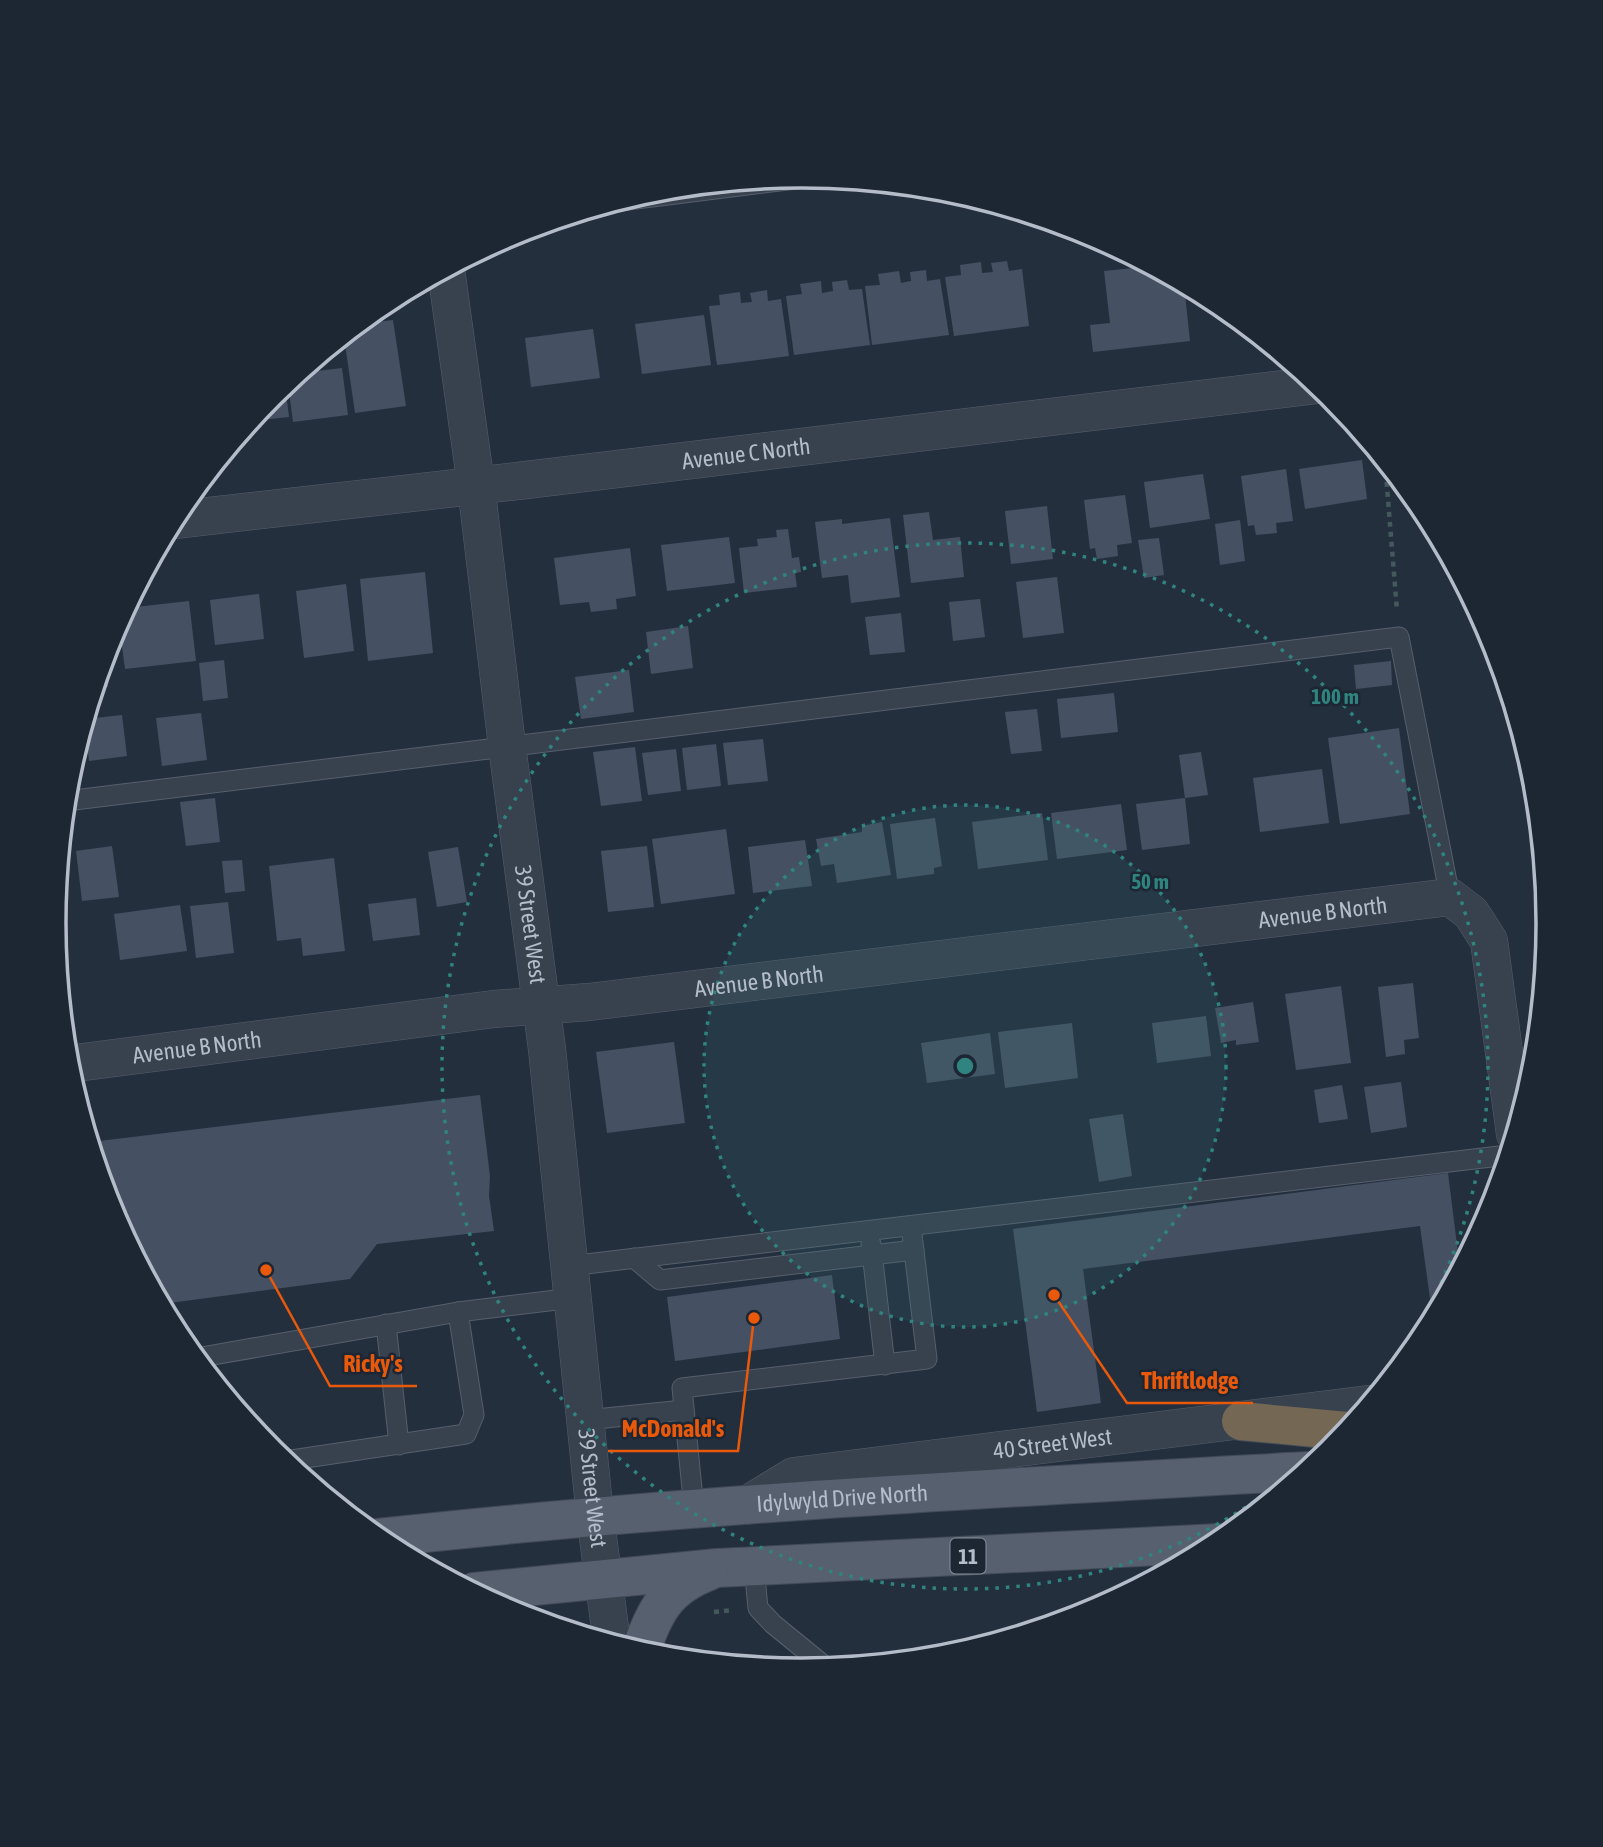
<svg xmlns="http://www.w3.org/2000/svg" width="1603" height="1847" viewBox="0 0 1603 1847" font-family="'Asap Condensed',sans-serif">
	<rect width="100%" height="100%" fill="#242f3e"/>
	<g fill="#455162">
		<path d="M1007,261L1009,271L1022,269L1029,326L954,336L945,277L961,275L960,265L981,262L982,273L993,272L991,263Z"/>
		<path d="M1142,263L1184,285L1190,341L1093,352L1090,325L1110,323L1104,271L1143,267Z"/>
		<path d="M926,270L927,281L940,279L949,335L872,345L865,286L880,285L878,274L899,271L901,283L911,281L910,272Z"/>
		<path d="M847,280L849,290L862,289L870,345L794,355L786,296L802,294L800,284L821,281L822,293L833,291L832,282Z"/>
		<path d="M1192,289L1214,301L1194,303Z"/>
		<path d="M767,290L768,301L781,299L789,356L717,365L709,306L720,305L719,295L740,292L741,303L752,302L750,293Z"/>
		<path d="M704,315L711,365L642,374L635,324Z"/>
		<path d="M393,320L406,406L355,413L344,337L359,324Z"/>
		<path d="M593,329L600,378L531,387L525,338Z"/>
		<path d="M342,368L348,415L293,422L288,383L300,373Z"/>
		<path d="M285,385L289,417L252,421L273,395Z"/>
		<path d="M1362,460L1367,499L1305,509L1299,469Z"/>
		<path d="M1286,469L1293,521L1276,523L1277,533L1256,535L1254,525L1248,526L1241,476Z"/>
		<path d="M1203,474L1210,519L1150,528L1144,482Z"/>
		<path d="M1125,495L1132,543L1117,545L1118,556L1097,559L1095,548L1090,549L1084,500Z"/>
		<path d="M1047,506L1053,559L1011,564L1005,511Z"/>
		<path d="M929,512L933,540L960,537L964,577L911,583L903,515Z"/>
		<path d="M890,518L900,597L851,603L848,575L822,578L815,522L842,519V524Z"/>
		<path d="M1240,520L1245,561L1220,565L1215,524Z"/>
		<path d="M788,529L792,558L799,557L801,572L795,573L797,587L744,593L739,548L758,546L757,539L777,537L776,530Z"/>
		<path d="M729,537L735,583L667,591L661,545Z"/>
		<path d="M1159,538L1164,575L1144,578L1138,540Z"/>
		<path d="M630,548L636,596L616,599L617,609L591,612L589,602L560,605L554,558Z"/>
		<path d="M425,572L433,653L368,661L360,579Z"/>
		<path d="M1057,577L1064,633L1023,638L1016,582Z"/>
		<path d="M346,584L354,651L304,658L296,591Z"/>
		<path d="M259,594L264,639L215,645L210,600Z"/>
		<path d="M980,599L985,637L953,641L949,602Z"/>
		<path d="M189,601L196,661L125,669L119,623L127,608Z"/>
		<path d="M901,613L905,652L870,655L865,617Z"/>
		<path d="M688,626L693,668L651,674L646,632Z"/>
		<path d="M104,660L108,687L96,688L97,684Z"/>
		<path d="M224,660L228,698L203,701L199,663Z"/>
		<path d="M1391,661L1392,685L1356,689L1354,665Z"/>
		<path d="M629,670L634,712L581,719L575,677Z"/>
		<path d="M1114,693L1118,732L1061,738L1057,699Z"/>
		<path d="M1037,709L1042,751L1011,754L1005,712Z"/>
		<path d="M201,713L207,760L162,766L156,718Z"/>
		<path d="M122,715L127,756L89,761L85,725L86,719Z"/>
		<path d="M1399,728L1410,814L1340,824L1328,738Z"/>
		<path d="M763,739L768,781L728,785L723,743Z"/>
		<path d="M716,744L721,786L687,790L682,748Z"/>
		<path d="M635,747L642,801L601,806L593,752Z"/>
		<path d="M676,749L681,791L648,795L642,753Z"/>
		<path d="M1201,752L1208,795L1185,798L1179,755Z"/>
		<path d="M1322,769L1329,823L1260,832L1253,778Z"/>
		<path d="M215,798L220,842L186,846L180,802Z"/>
		<path d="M1185,798L1190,844L1142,850L1136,804Z"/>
		<path d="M1121,804L1127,850L1057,859L1051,813Z"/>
		<path d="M1042,813L1048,860L978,869L972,822Z"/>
		<path d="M935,818L942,866L934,868V874L897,879L890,824Z"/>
		<path d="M882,822L891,875L837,883L834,864L821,866L816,839L862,832V826Z"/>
		<path d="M726,829L735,894L661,904L652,839Z"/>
		<path d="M805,840L812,886L753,893L748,847Z"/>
		<path d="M112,846L119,897L82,901L76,851Z"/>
		<path d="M647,846L654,907L608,912L601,851Z"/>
		<path d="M458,847L467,902L437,907L428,852Z"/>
		<path d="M334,858L345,951L303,956L301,938L277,941L269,866Z"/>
		<path d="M242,860L245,891L225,893L222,861Z"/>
		<path d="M416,898L420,935L373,941L368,904Z"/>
		<path d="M228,902L234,953L196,958L190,906Z"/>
		<path d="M180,905L187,951L120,960L114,914Z"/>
		<path d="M1413,983L1419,1038L1404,1040L1405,1054L1386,1057L1378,987Z"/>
		<path d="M1341,986L1351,1063L1296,1070L1285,994Z"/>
		<path d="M1253,1002L1259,1042L1236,1045V1040L1221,1043L1215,1008Z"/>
		<path d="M1206,1016L1211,1056L1157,1063L1152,1023Z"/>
		<path d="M1072,1023L1078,1078L1005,1088L998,1032Z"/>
		<path d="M990,1033L995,1074L927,1083L921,1043Z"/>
		<path d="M674,1042L685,1123L607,1133L596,1052Z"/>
		<path d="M1401,1082L1407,1127L1371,1133L1364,1087Z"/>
		<path d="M1342,1085L1348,1119L1319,1123L1314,1090Z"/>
		<path d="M480,1095L490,1176L489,1196L494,1231L377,1244L350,1279L162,1304L111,1209L91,1142Z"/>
		<path d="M1123,1114L1132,1176L1099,1182L1089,1119Z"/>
		<path d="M1448,1173L1460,1269L1433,1320L1420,1226L1083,1269L1101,1403L1037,1412L1013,1229Z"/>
		<path d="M832,1275L840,1339L675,1361L667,1297Z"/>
	</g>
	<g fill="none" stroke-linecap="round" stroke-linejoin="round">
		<defs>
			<g id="service">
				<path d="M620,201L812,177"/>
				<path d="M66,801L1399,637L1450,897"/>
				<path d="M871,1244L885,1365"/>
				<path d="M634,1258L660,1280L914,1250"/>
				<path d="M569,1266L1508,1155"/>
				<path d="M386,1324L399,1445"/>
				<path d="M196,1358L458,1312"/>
				<path d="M586,1420L684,1410"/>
				<path d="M285,1461L466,1434L474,1415L458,1312L573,1298"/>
				<path d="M694,1509L682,1388L927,1359L911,1226"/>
				<path d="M754,1567L758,1608L773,1624L827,1668"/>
			</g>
			<g id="minor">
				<path id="s1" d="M446,270L476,485L507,746L547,1049L595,1515L612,1643"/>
				<path id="s2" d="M174,520L526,480L1317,385"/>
				<path id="s3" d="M68,1064L494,1009L589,1002L1450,897L1471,913L1489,941L1515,1134"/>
				<path id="s4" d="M745,1506L794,1476L1369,1404"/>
			</g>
			<g id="primary">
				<path id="s5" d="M378,1538C687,1504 997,1488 1307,1471"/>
				<path d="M474,1592L717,1568L1219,1543"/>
				<path d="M640,1652C656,1610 665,1588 709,1571"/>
			</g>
			<path id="motorway" d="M1241,1421L1347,1431"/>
		</defs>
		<use href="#service" stroke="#565f6c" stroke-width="21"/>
		<use href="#minor" stroke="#565f6c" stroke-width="38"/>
		<use href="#primary" stroke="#414a57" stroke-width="40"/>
		<use href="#motorway" stroke="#434c59" stroke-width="40"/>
		<g stroke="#44595c" stroke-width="4.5" stroke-dasharray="5 5" stroke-linecap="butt">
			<path d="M1385,462L1397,611"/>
			<path d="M714,1612L733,1610"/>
		</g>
		<use href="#service" stroke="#38414e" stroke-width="19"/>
		<use href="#minor" stroke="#38414e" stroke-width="37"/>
		<use href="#primary" stroke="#56606e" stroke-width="38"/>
		<use href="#motorway" stroke="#746855" stroke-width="38"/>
	</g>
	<circle cx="965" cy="1066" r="261" fill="#308480" fill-opacity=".12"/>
	<g fill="none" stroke="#308480" stroke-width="3.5" stroke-dasharray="3.5 7">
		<circle cx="965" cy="1066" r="261"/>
		<circle cx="965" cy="1066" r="523"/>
	</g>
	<g text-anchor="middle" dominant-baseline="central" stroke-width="5" stroke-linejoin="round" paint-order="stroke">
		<rect fill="#1d2633" stroke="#878f9c" stroke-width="2" x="950.5" y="1538.5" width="35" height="35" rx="5"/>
		<g font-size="21" font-weight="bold" fill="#b4bcc9">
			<text x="968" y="1556">11</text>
		</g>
		<g font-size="23" fill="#b4bcc9" stroke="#1d2633">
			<text stroke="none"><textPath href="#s2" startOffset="576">Avenue C North</textPath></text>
			<text stroke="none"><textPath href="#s3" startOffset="1264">Avenue B North</textPath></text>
			<text stroke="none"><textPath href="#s1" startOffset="660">39 Street West</textPath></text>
			<text stroke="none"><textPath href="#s3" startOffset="696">Avenue B North</textPath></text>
			<text stroke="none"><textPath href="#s3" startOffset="130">Avenue B North</textPath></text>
			<text stroke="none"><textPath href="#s4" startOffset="318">40 Street West</textPath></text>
			<text stroke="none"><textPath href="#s1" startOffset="1227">39 Street West</textPath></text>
			<text stroke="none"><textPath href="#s5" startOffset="466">Idylwyld Drive North</textPath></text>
		</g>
	</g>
	<path d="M0 0H1603V1847H0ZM66 923a735 735 0 1 1 1470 0a735 735 0 1 1-1470 0Z" fill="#1d2633" fill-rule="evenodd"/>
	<path fill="none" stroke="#b4bcc9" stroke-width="3.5" d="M66 923a735 735 0 1 1 1470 0a735 735 0 1 1-1470 0Z"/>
	<circle cx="965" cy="1066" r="10" fill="#308480" stroke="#1d2633" stroke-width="3.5"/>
	<g font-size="21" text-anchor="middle" font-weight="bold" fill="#308480" stroke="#1d2633" stroke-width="5" stroke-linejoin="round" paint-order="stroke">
		<text x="1335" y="704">100 m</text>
		<text x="1150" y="889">50 m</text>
	</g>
	<path fill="none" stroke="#e8590c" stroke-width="2.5" d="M266 1270L330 1386H417M1054 1295L1127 1403H1253M754 1318L738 1451H608"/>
	<g fill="#e8590c" stroke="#1d2633" stroke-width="2.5">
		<circle cx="266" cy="1270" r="7"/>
		<circle cx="1054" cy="1295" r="7"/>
		<circle cx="754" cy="1318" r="7"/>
	</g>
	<g font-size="24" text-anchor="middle" font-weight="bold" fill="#e8590c" stroke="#1d2633" stroke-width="5" stroke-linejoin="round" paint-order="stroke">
		<text x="373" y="1372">Ricky's</text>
		<text x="1190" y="1389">Thriftlodge</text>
		<text x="673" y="1437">McDonald's</text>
	</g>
</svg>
